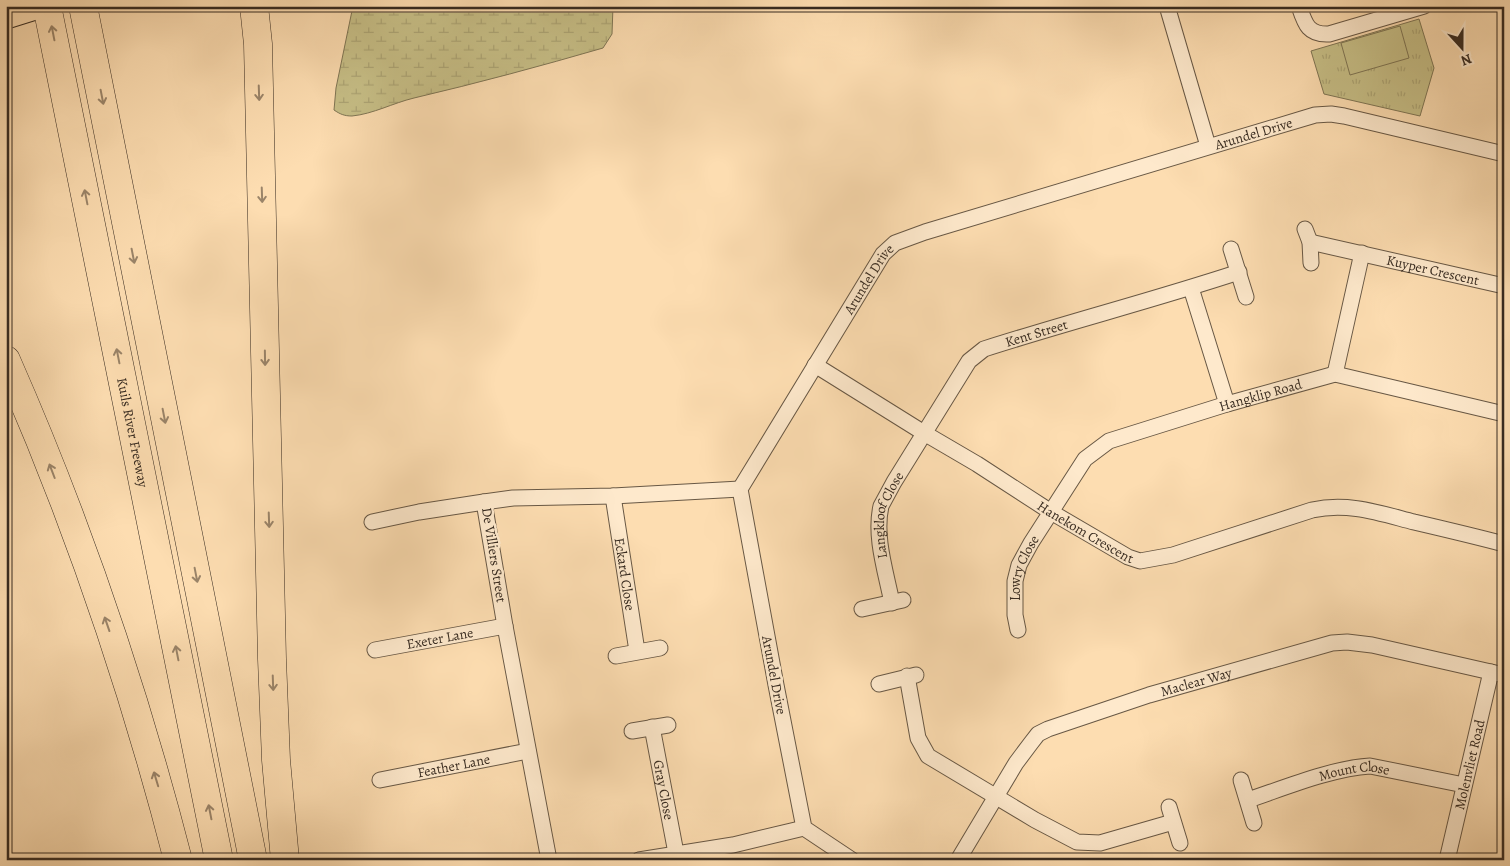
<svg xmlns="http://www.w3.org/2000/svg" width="1510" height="866" viewBox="0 0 1510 866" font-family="Alegreya,serif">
	<defs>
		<pattern id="wetland-marsh" width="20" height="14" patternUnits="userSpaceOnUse" patternTransform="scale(1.25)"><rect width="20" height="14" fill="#c7bf87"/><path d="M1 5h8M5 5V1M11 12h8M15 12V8" fill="none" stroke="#aca474"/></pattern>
		<pattern id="park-tufts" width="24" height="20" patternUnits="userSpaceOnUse" patternTransform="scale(1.25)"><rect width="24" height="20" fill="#c7bf87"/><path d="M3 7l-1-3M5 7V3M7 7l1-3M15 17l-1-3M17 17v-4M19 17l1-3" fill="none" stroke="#aca474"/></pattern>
	</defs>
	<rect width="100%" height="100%" fill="#fdddb1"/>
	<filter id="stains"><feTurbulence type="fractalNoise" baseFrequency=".004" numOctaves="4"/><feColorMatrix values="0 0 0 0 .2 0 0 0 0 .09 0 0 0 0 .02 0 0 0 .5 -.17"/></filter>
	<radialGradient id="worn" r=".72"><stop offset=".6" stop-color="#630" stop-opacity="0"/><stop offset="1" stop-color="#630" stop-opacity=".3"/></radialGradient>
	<path fill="url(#wetland-marsh)" stroke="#7f7554" d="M353,6H613L612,34L603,48C541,66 478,83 414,98C393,103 373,114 352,116C344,116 340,114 334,110L336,88Z"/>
	<path fill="url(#park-tufts)" stroke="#7f7554" d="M1419,19L1434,68L1420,116L1324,94L1311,51Z"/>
	<path fill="#c7bf87" stroke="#7f7554" d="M1400,26L1409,58L1350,75L1341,43Z"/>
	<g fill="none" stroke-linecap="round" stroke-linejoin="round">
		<defs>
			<g id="street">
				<path d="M1167,6L1208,146"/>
				<path d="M1299,6C1305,24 1308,35 1329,34L1424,6"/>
				<path d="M1305,229L1310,242L1311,263"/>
				<path id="s1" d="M1310,242L1504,286"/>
				<path d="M1231,249L1246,297"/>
				<path d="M1191,288L1227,404"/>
				<path id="s2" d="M815,365L924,433L977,464L1051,512L1128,557L1140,561L1173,555L1312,510C1348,502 1379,513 1414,522C1444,529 1474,536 1504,544"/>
				<path d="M1335,374L1362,253"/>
				<path id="s3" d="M613,496L637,651"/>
				<path d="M372,522L419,512L484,502"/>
				<path id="s4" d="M892,603C886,572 874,537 881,506L894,482L969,361L984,349C1068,322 1154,300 1239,272"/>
				<path d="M862,609L903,600"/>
				<path id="s5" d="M1018,630L1015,615V581L1019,565L1031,543L1085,459L1109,441L1227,404L1335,374L1504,414"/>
				<path id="s6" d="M375,650L505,626"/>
				<path d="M616,656L660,648"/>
				<path d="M907,676L918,738L928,756L1035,820L1077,842L1100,843L1173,822"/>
				<path d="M879,684L916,675"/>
				<path id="s7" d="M652,727L676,853"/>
				<path d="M632,731L668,725"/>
				<path id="s8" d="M380,780L528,751"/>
				<path d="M1241,780L1254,823"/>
				<path id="s9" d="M1248,800C1284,788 1333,768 1370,766L1464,785"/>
				<path d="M1169,807L1180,843"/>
				<path d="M549,860L505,626L484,502L513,498L613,496L740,489"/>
				<path d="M639,860L733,845L804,828"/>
				<path id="s10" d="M852,860L804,828L776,685L740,489L883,254L895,243L925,232L1315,115L1331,114L1344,116L1504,154"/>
				<path id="s11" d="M958,860L1016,763L1031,743L1038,734L1048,729L1149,695L1332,643L1347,642L1372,645L1504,675"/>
				<path id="s12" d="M1447,860L1491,672"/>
			</g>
			<path id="primary" d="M6,16L38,6"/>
			<g id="highway">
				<path id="s13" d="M47,6L219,860"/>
				<path d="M83,6L253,860"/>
				<path d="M254,6L258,44L272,659L276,760L285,860"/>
				<path d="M6,360C77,521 134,689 178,860"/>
			</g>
		</defs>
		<use href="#street" stroke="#685845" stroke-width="17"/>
		<use href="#primary" stroke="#372b21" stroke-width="27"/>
		<use href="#highway" stroke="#372b21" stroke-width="29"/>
		<use href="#street" stroke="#fee9cc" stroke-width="15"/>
		<use href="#primary" stroke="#fdddb1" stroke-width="25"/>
		<use href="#highway" stroke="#fdddb1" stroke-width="28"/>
	</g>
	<defs><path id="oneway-shaft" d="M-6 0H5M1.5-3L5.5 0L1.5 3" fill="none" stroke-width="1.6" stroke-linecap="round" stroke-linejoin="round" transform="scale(1.25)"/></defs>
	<g stroke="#9a8469">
		<use href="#oneway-shaft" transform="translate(53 33) rotate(-101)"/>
		<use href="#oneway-shaft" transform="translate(259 93) rotate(88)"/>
		<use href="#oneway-shaft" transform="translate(102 97) rotate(79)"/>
		<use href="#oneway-shaft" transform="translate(262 195) rotate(88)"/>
		<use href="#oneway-shaft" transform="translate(86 197) rotate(-101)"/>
		<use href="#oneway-shaft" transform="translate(133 256) rotate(79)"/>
		<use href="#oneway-shaft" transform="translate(118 356) rotate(-101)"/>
		<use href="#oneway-shaft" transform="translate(265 358) rotate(89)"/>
		<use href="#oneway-shaft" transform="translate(164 416) rotate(79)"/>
		<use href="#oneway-shaft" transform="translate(52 471) rotate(-111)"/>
		<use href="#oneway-shaft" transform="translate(269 520) rotate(88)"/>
		<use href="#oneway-shaft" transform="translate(196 575) rotate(79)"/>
		<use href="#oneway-shaft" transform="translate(107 624) rotate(-109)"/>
		<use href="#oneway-shaft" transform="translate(177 653) rotate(-101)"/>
		<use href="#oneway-shaft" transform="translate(273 683) rotate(88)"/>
		<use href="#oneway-shaft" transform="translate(156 779) rotate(-107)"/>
		<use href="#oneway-shaft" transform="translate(210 812) rotate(-101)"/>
	</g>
	<g text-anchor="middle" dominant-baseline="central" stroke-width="5" stroke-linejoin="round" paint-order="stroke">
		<g font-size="14" fill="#372b21" stroke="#fee9cc">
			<text stroke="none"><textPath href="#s10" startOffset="1069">Arundel Drive</textPath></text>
			<text stroke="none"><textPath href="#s1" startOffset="126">Kuyper Crescent</textPath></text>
			<text stroke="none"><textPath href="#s10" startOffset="649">Arundel Drive</textPath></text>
			<text stroke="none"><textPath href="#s4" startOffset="342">Kent Street</textPath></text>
			<text stroke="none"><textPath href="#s5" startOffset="379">Hangklip Road</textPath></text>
			<text stroke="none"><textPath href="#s13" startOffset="435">Kuils River Freeway</textPath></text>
			<text stroke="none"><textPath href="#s4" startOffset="91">Langkloof Close</textPath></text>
			<text stroke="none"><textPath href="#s2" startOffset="318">Hanekom Crescent</textPath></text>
			<text transform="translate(494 555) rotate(81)">De Villiers Street</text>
			<text stroke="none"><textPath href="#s5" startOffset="64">Lowry Close</textPath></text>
			<text stroke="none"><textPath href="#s3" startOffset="79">Eckard Close</textPath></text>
			<text stroke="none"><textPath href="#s6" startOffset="66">Exeter Lane</textPath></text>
			<text transform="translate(774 675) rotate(79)">Arundel Drive</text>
			<text stroke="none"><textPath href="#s11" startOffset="316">Maclear Way</textPath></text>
			<text stroke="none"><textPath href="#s8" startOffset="75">Feather Lane</textPath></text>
			<text stroke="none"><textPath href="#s12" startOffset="98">Molenvliet Road</textPath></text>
			<text stroke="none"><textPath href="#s9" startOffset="111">Mount Close</textPath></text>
			<text stroke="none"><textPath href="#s7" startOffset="64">Gray Close</textPath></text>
		</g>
	</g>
	<rect width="1510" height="866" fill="none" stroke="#fdddb1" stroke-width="25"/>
	<rect x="8" y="8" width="1495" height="851" fill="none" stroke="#372b21" stroke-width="2.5"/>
	<rect x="12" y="12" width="1485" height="841" fill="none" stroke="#372b21"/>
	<g transform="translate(1462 48) rotate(159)" stroke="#fee9cc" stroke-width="4" paint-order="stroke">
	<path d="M0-4L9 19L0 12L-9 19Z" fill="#372b21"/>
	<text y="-8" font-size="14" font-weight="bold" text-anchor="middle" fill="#372b21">N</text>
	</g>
	<rect width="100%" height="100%" filter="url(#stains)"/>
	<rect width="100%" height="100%" fill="url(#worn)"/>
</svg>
